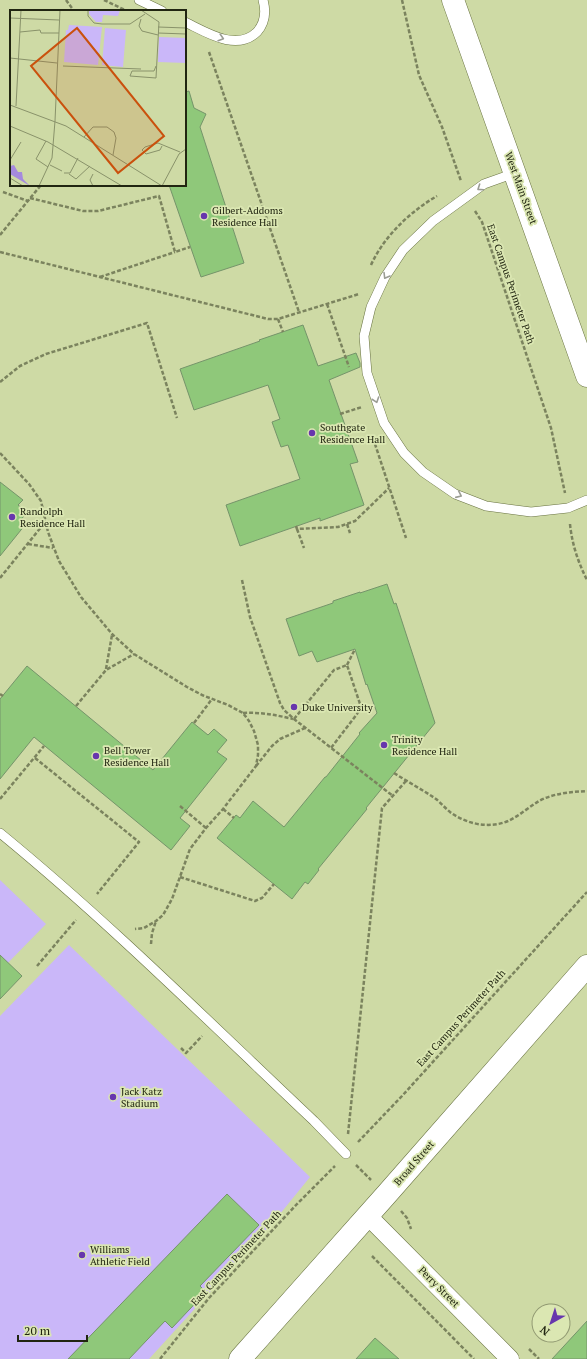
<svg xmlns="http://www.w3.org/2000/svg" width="587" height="1359" viewBox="0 0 587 1359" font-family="'PT Serif',serif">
	<rect width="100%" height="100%" fill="#cedaa5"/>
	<g fill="#cab7f9">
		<path d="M0,880L46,924L0,971Z"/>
		<path d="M69,945L310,1177L271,1225L149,1359H0V1016Z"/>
	</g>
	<g fill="#8fc87a" stroke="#75946a">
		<path d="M189,91L194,108L206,114L200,127L244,263L201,277L169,185H185V92Z"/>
		<path d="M303,325L318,366L356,353L360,363V367L329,380L358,462L350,464L364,505L320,521V518L240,546L226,505L300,479L288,445L281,447L272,422L280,419L268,385L194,410L180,369L260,341L259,340Z"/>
		<path d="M0,482L23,500L18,505L27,512L20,521L25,525L0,556Z"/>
		<path d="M387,584L394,604L396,603L435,723L366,808L367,809L318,869L319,870L308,884L305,882L292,899L217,838L236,815L240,818L253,801L284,827L325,777H326L360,734L359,733L377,713L367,684L366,685L355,649L317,662L312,651L299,656L286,619L333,603V601L360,592V593Z"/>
		<path d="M27,666L153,770L192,722L208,735L214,729L227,740L217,752L227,759L180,818L190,826L171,850L34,737L0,779V699Z"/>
		<path d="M0,955L22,976L0,999Z"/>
		<path d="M227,1194L259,1225L200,1286L206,1292L172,1328L165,1321L129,1359H68Z"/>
		<path d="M587,1321V1359H552Z"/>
		<path d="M375,1338L399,1359H356Z"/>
	</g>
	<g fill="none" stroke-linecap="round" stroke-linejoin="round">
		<defs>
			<g id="service">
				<path d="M139,0L162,11"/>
				<path d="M185,22C206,32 236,52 257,32C265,23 266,11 263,0"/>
				<path d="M515,173L484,184L433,221L403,250L385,277L371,307L364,336L367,373L384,423L404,453L423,472L455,494L486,506L531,512L568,508L587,500"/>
				<path d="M0,833C110,923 211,1024 314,1121L346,1154"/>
			</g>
			<path id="minor" d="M368,1216L510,1359"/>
			<path id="tertiary" d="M240,1359L386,1195L587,966"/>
			<path id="primary" d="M453,0L587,376"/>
		</defs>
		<use href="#service" stroke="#687241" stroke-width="10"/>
		<use href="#minor" stroke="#687241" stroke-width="19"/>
		<use href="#tertiary" stroke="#687241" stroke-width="23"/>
		<use href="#primary" stroke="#687241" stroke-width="23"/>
		<g stroke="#7b835e" stroke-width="2.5" stroke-dasharray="4 2" stroke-linecap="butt">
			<path d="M66,0L74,11"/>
			<path d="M104,0L127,11"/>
			<path d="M402,0L419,75L442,127L461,181"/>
			<path d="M209,52L299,312"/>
			<path d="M3,192L28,201"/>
			<path d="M30,198L83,211H98L159,196L175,252L190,247"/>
			<path d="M475,211L482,222L551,428L565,493"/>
			<path d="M0,235L41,185"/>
			<path d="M0,252L268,319H278L359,294"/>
			<path d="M371,265C384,236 411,211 437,196"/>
			<path d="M100,277L175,252"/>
			<path d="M327,304L349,367"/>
			<path d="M278,319L283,332"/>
			<path d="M0,382L20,366L46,354L147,323L177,418"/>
			<path d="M340,414L362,407"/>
			<path d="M373,438L406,538"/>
			<path d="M0,453L29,484L41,501L48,532L59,561L81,597L112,634L134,654L187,687L202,695L228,705L243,713L249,721L254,731L258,745V755L256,766L223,809L206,828L190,849L172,899L163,915L156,921L144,928L135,929"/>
			<path d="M347,524L350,533"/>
			<path d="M570,524C572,544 578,562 587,580"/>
			<path d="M296,526L297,529L338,527L355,521L389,488"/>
			<path d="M297,529L304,548"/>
			<path d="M28,544L53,548"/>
			<path d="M0,578L46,521"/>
			<path d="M242,580L250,617L280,703L284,710L294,719L393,796"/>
			<path d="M347,665L355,649"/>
			<path d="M106,669L112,635"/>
			<path d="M0,694L3,696"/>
			<path d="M76,706L106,670L134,654"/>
			<path d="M243,713C261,712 276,715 293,719"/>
			<path d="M294,719L334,670L347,665L361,707L357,714L331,748"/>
			<path d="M194,723L212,699"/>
			<path d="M35,758L139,842L97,894"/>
			<path d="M256,766L272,746L280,739L305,728"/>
			<path d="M394,773C408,782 423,790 436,799C441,803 445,808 450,812C466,824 489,829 508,821C519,816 529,807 539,801C554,793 571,792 587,791"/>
			<path d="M0,799L44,746"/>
			<path d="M180,806L206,828"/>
			<path d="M223,809L234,818"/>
			<path d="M180,877L255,901L262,898L274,884"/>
			<path d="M151,944L152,933L156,921"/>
			<path d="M37,966L76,920"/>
			<path d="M181,1048L186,1053L202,1036"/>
			<path d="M348,1134L382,808L406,781"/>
			<path d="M358,1142L402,1096L587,892"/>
			<path d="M356,1165L371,1180"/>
			<path d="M401,1211L407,1218L411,1229"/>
			<path d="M372,1256L474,1359"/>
			<path d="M529,1349L539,1359"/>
			<path d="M160,1359L209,1298L297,1204L335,1166"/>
		</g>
		<use href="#service" stroke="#fff" stroke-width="9"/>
		<use href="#minor" stroke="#fff" stroke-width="18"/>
		<use href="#tertiary" stroke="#fff" stroke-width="22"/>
		<use href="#primary" stroke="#fff" stroke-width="22"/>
	</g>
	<defs><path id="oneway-chevron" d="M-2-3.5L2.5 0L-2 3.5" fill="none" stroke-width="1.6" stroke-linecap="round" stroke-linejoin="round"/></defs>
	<g stroke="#9b9d94">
		<use href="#oneway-chevron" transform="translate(221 38) rotate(17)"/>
		<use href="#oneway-chevron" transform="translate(480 188) rotate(146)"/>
		<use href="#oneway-chevron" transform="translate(386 276) rotate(121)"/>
		<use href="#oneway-chevron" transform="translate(376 400) rotate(71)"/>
		<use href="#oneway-chevron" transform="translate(459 495) rotate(24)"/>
	</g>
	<g fill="#6736ad" stroke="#dbe7b2" stroke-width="1.5">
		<circle cx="204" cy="216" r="4"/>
		<circle cx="312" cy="433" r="4"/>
		<circle cx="12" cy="517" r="4"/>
		<circle cx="294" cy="707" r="4"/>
		<circle cx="384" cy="745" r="4"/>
		<circle cx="96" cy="756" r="4"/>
		<circle cx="113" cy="1097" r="4"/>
		<circle cx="82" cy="1255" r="4"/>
	</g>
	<g text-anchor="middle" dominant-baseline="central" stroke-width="3.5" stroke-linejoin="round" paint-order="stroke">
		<g font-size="10" fill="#212511" stroke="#dbe7b2">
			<text transform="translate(521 188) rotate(70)">West Main Street</text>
			<text transform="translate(511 284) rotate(71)">East Campus Perimeter Path</text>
			<text transform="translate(461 1018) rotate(-48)">East Campus Perimeter Path</text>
			<text transform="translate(414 1163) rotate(-49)">Broad Street</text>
			<text transform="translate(236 1258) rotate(-47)">East Campus Perimeter Path</text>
			<text transform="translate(439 1287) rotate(45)">Perry Street</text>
		</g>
		<g font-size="10" fill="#212511" stroke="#dbe7b2" text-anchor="start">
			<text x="212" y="210">Gilbert-Addoms<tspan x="212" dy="12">Residence Hall</tspan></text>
			<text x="320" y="427">Southgate<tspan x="320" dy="12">Residence Hall</tspan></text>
			<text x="20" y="511">Randolph<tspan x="20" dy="12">Residence Hall</tspan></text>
			<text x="302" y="707">Duke University</text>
			<text x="392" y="739">Trinity<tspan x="392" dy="12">Residence Hall</tspan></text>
			<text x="104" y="750">Bell Tower<tspan x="104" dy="12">Residence Hall</tspan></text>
			<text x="121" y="1091">Jack Katz<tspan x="121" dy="12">Stadium</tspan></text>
			<text x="90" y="1249">Williams<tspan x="90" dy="12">Athletic Field</tspan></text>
		</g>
	</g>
	<g transform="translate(10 10)">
		<rect width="176" height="176" fill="#cedaa5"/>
		<path d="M79,0H110L108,6L93,5L92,12H86L79,4ZM59,15L92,17L88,55L54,52L56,20H58ZM95,18L116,20L113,57L92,55ZM149,27L176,28V53L148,52Z" fill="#cab7f9"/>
		<path d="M4,155L8,162H12L13,169L20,176L0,164V156Z" fill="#a58ade"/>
		<path fill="none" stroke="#89926a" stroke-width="1" d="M78,0V6L84,13L92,14H120L135,4M131,0L149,12L146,68L120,66L122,61H144L146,56M0,8L49,10M131,9L129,16L132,21L148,25M148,17L176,18M10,22L30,20L31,23H49M148,23L176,24M0,48L47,53M53,56L131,59M0,95L56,116L152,176M6,96L11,0M45,111L50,0M0,116L38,132L112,176M74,127L83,117H97L104,122L106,128L103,145M36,131L26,149L38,157M152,136L150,140L136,144L132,140L135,137L148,133L170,142M0,150L11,132M40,155L52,161M54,163H60L68,148M59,164L66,169L80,156M83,164L80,170L83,176M0,168L13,176M29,176L42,148L45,111M152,176L169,144L176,139"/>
		<path fill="#ca510d" fill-opacity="0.15" stroke="#ca510d" stroke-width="2" d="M67,18L154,126L108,163L21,56Z"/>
		<rect width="176" height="176" fill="none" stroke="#212511" stroke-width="2"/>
	</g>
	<g transform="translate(551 1323) rotate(219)"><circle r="19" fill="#dbe7b2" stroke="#919972"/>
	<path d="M0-3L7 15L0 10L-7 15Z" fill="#6736ad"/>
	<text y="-6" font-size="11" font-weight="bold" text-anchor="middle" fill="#212511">N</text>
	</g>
	<path d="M18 1335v6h69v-6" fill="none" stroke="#212511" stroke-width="2"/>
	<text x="24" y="1335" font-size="12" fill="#212511" stroke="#dbe7b2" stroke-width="3" paint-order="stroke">20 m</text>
</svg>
